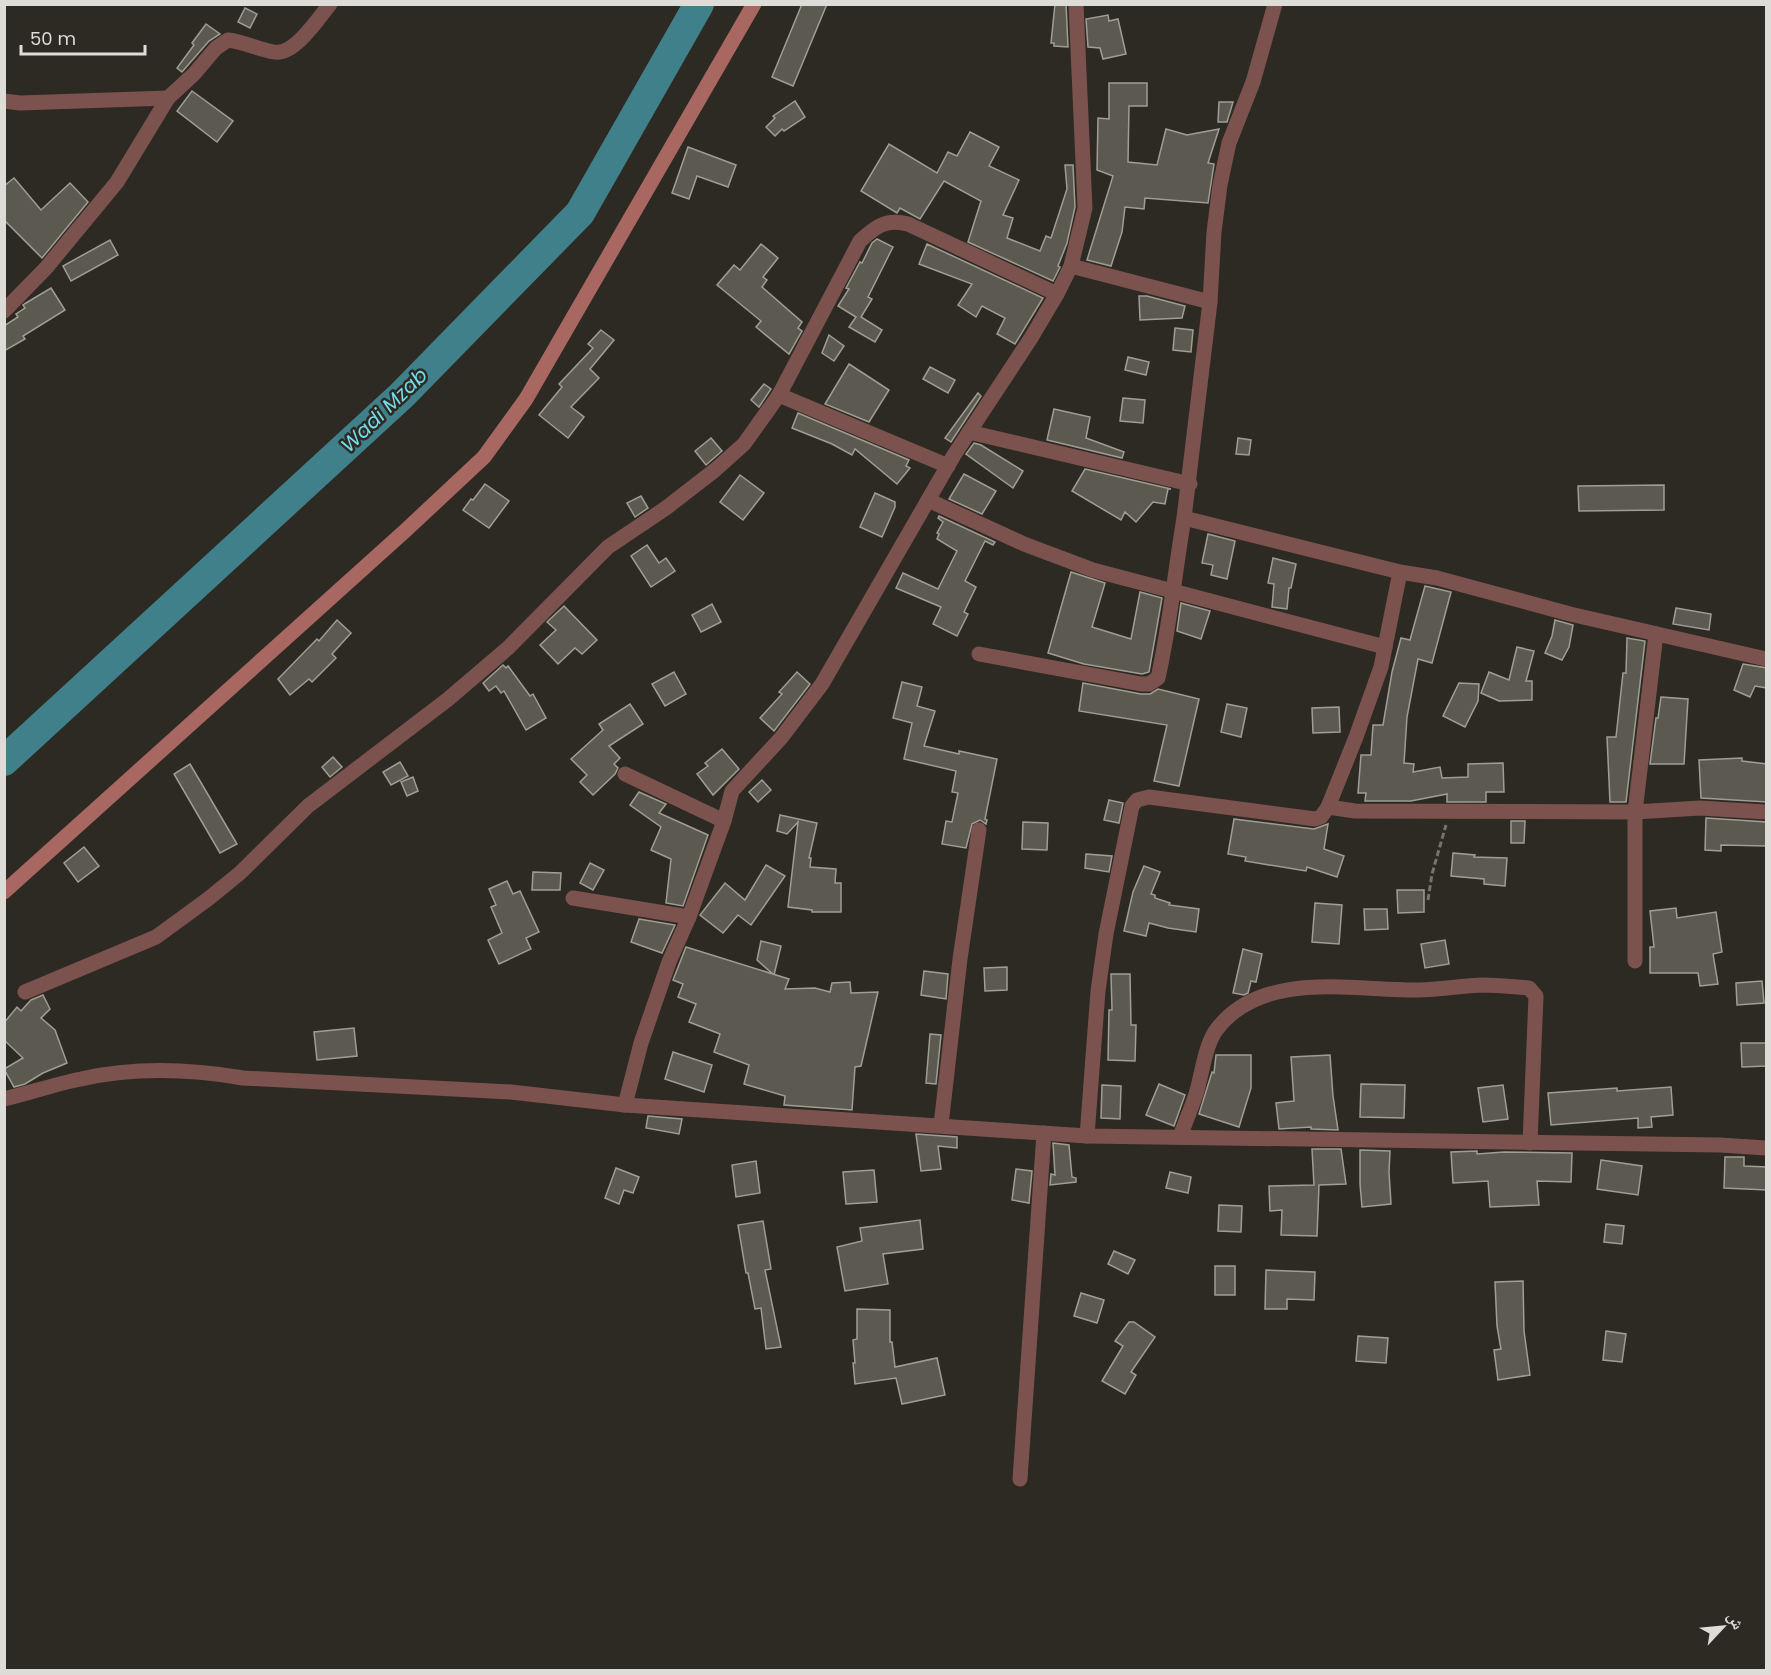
<svg xmlns="http://www.w3.org/2000/svg" width="1771" height="1675" viewBox="0 0 1771 1675" font-family="Poppins,'Noto Naskh Arabic',sans-serif">
	<rect width="100%" height="100%" fill="#2c2a22"/>
	<g fill="none" stroke-linecap="round" stroke-linejoin="round">
		<path stroke="#40808a" stroke-width="30" d="M4,761L402,395L580,213L699,4"/>
	</g>
	<g fill="#5b5950" stroke="#a09e94" stroke-width="1.5">
		<path d="M802,4H827L793,86L772,77Z"/>
		<path d="M1055,4H1066L1068,47L1054,46V43H1051Z"/>
		<path d="M245,8L257,14L250,28L238,22Z"/>
		<path d="M1108,15L1109,21L1118,19L1126,54L1103,59L1100,48L1088,47L1086,19Z"/>
		<path d="M206,24L220,34L209,41L182,72L177,68L194,45L192,43Z"/>
		<path d="M1109,83H1147V106H1129L1128,162L1157,165L1166,129L1187,135L1219,129L1208,163L1214,164L1208,203L1145,198L1144,209L1125,207L1122,232L1111,266L1087,260L1113,176L1097,170L1098,118L1109,119Z"/>
		<path d="M192,91L233,121L217,142L177,111Z"/>
		<path d="M795,101L805,117L784,131L782,129L775,136L766,127L775,118L773,116Z"/>
		<path d="M1219,102H1233L1227,122H1218Z"/>
		<path d="M970,132L999,147L989,166L1019,180L1003,215L1013,218L1007,238L1040,251L1046,236L1051,238L1067,189L1065,165H1073L1075,207L1067,243L1058,266L1060,267L1053,281L968,242L981,201L944,181L920,219L900,208L897,213L861,191L889,144L937,173L948,152L957,156Z"/>
		<path d="M688,147L736,165L728,187L697,176L689,199L672,193Z"/>
		<path d="M14,178L41,210L70,183L88,202L42,258L4,220V186Z"/>
		<path d="M877,239L893,247L868,297L872,299L861,317L882,330L875,342L849,327L856,317L838,306L849,289L846,288L860,262L862,263L872,243Z"/>
		<path d="M110,240L118,255L71,281L63,266Z"/>
		<path d="M761,244L778,258L763,277L767,280L762,287L802,322L798,328L802,331L789,354L756,327L761,321L717,285L734,265L740,270Z"/>
		<path d="M927,244L1043,298L1015,344L997,334L1005,318L982,306L976,317L958,305L972,284L919,264Z"/>
		<path d="M51,288L65,310L23,336L25,339L4,351V326L18,317L16,314L25,308L23,305L26,303Z"/>
		<path d="M1139,296H1147L1185,306L1182,318L1140,320Z"/>
		<path d="M1175,328L1193,330L1191,352L1173,350Z"/>
		<path d="M601,330L614,340L590,369L599,378L571,407L584,417L568,438L539,415L562,387L559,384L593,348L588,344Z"/>
		<path d="M829,335L844,346L834,361L822,353Z"/>
		<path d="M1128,357L1149,362L1146,375L1125,370Z"/>
		<path d="M849,364L889,390L869,422L825,404Z"/>
		<path d="M930,367L955,380L948,393L923,379Z"/>
		<path d="M764,384L771,389L759,407L751,400Z"/>
		<path d="M978,393L981,396L951,442L945,438Z"/>
		<path d="M1123,398L1145,400L1143,423L1120,421Z"/>
		<path d="M1054,409L1090,417L1086,438L1124,452L1122,458L1047,440Z"/>
		<path d="M798,413L909,460L906,466L910,468L897,484L855,449L852,455L832,444L792,428Z"/>
		<path d="M711,438L722,451L706,465L695,451Z"/>
		<path d="M1238,438L1251,440L1249,455L1236,454Z"/>
		<path d="M974,443L981,445L1023,471L1013,488L966,454Z"/>
		<path d="M1085,469L1171,489H1168L1165,504L1153,502L1136,522L1125,512L1121,520L1072,491Z"/>
		<path d="M964,474L996,491L982,514L949,499Z"/>
		<path d="M740,475L764,493L743,520L720,502Z"/>
		<path d="M485,484L509,501L489,528L463,510L471,499L473,500Z"/>
		<path d="M1664,485V510L1579,511L1578,486Z"/>
		<path d="M875,493L895,502V507L882,537L860,527Z"/>
		<path d="M641,496L648,508L635,517L627,503Z"/>
		<path d="M939,516L995,542L993,545L985,541L965,581L976,587L964,612L968,614L957,636L933,624L941,607L896,588L903,573L938,589L957,551L937,539L939,534L937,533L943,522L938,518Z"/>
		<path d="M1208,534L1235,541L1227,579L1211,575L1213,565L1202,563Z"/>
		<path d="M647,545L659,563L666,558L675,571L651,587L631,556Z"/>
		<path d="M1273,558L1296,564L1291,588H1289L1287,609L1272,607L1274,584L1268,583Z"/>
		<path d="M1071,572L1105,583L1092,627L1131,639L1140,592L1162,598L1149,672L1142,674L1084,664L1048,653Z"/>
		<path d="M1425,586L1451,592L1432,663L1418,659L1407,717L1404,763L1414,764L1413,772L1440,767L1442,778L1468,777V764L1503,763L1504,792H1486V802H1447V794L1411,801H1365L1366,793H1358L1361,755H1371L1373,725H1383L1392,672L1401,638L1410,640Z"/>
		<path d="M1181,603L1210,611L1201,639L1177,631Z"/>
		<path d="M712,604L721,622L701,632L692,615Z"/>
		<path d="M564,606L597,640L582,654L575,648L558,664L540,645L556,630L547,622Z"/>
		<path d="M1676,608L1711,614L1709,630L1673,624Z"/>
		<path d="M337,620L351,633L332,654L336,658L312,682L309,679L290,695L278,679L317,639L319,641Z"/>
		<path d="M1555,620L1573,625L1569,647L1562,660L1545,653L1552,636Z"/>
		<path d="M1627,638L1645,641L1626,802H1610L1607,737H1616L1623,673H1626Z"/>
		<path d="M1517,647L1534,651L1526,681H1532V700L1499,701L1481,693L1489,672L1509,680Z"/>
		<path d="M1743,664L1767,668V688L1755,686L1750,697L1734,690Z"/>
		<path d="M503,665L506,668L508,666L530,696L533,694L546,718L526,730L504,691L501,693L496,686L489,691L483,683Z"/>
		<path d="M674,672L686,694L665,706L652,684Z"/>
		<path d="M797,672L810,684L774,731L760,718L782,694L779,692Z"/>
		<path d="M902,682L922,687L917,706L935,711L924,746L959,754V751L997,759L985,819L987,820L986,824L980,820L972,824L966,848L942,844L946,821L952,822L958,793L952,792L956,771L904,759L912,723L893,718Z"/>
		<path d="M1083,683L1141,694H1150L1158,689L1199,699L1179,786L1154,781L1167,725L1079,711Z"/>
		<path d="M1459,683L1479,684L1478,701L1465,727L1443,716Z"/>
		<path d="M1661,697L1688,699L1684,764H1650L1656,718H1658Z"/>
		<path d="M630,704L643,724L609,746L620,758L614,764L618,768L615,774L593,795L580,782L587,775L571,759L603,730L599,724Z"/>
		<path d="M1227,704L1247,708L1241,737L1221,732Z"/>
		<path d="M1339,707L1340,732L1313,733L1312,708Z"/>
		<path d="M722,749L739,769L713,795L697,774L708,766L705,763Z"/>
		<path d="M333,757L342,767L330,777L322,767Z"/>
		<path d="M1742,758V761L1767,764V802L1701,798L1699,760Z"/>
		<path d="M400,762L408,776L391,785L383,772Z"/>
		<path d="M190,764L237,844L220,853L174,774Z"/>
		<path d="M413,777L418,791L407,796L401,782Z"/>
		<path d="M762,780L771,790L758,802L749,792Z"/>
		<path d="M639,792L666,804L659,813L708,835L683,906L666,903L671,859L651,850L661,827L630,805Z"/>
		<path d="M1109,800L1123,803L1119,823L1104,820Z"/>
		<path d="M780,815L817,823L809,858H811L810,867L836,869L835,883H841V912H812V910L788,907L798,822L787,834L777,831Z"/>
		<path d="M1706,818L1767,822V846L1721,845V851L1705,850Z"/>
		<path d="M1234,819L1314,829L1328,824L1324,849L1344,856L1337,877L1307,867L1306,871L1245,861L1246,857L1228,854Z"/>
		<path d="M1511,821H1525L1524,843H1511Z"/>
		<path d="M1023,822L1048,823L1047,850L1022,849Z"/>
		<path d="M84,847L99,866L78,882L64,863Z"/>
		<path d="M1453,853L1475,855L1474,857L1507,858L1505,886L1484,884V879L1451,876Z"/>
		<path d="M1086,854L1112,856L1109,872L1085,868Z"/>
		<path d="M590,863L604,870L593,890L580,883Z"/>
		<path d="M766,865L785,876L751,925L738,915L723,933L700,915L725,883L745,900Z"/>
		<path d="M1144,866L1160,872L1151,894L1155,895V898L1170,903L1169,905L1199,909L1196,932L1168,928L1149,923L1146,936L1124,931L1133,892Z"/>
		<path d="M533,872L561,873L560,890H532Z"/>
		<path d="M507,881L513,894L520,891L539,932L526,938L531,949L499,964L488,940L502,933L491,907L496,905L489,889Z"/>
		<path d="M1397,890H1424V912L1398,913Z"/>
		<path d="M1315,903L1342,905L1339,944L1312,942Z"/>
		<path d="M1676,908L1677,918L1716,912L1722,952L1713,954L1718,984L1700,986L1698,973H1650V947H1654L1650,911Z"/>
		<path d="M1364,909H1387L1388,929L1365,930Z"/>
		<path d="M639,919L675,925L662,953L631,942Z"/>
		<path d="M1445,940L1449,964L1425,968L1421,944Z"/>
		<path d="M761,941L781,946L774,975L757,960Z"/>
		<path d="M686,947L789,979L785,989L815,988L830,992L832,983L850,982L851,993L878,992L861,1066L855,1067L852,1110L784,1105L785,1096L744,1084L749,1065L714,1052L720,1034L689,1022L696,1004L678,997L683,984L673,980Z"/>
		<path d="M1243,949L1262,954L1256,982L1251,981L1248,993L1244,995L1233,993Z"/>
		<path d="M1007,967V990L985,991L984,968Z"/>
		<path d="M924,971L948,974L946,999L921,995Z"/>
		<path d="M1111,974H1130L1131,1025H1136L1135,1061L1108,1060L1109,1010H1112Z"/>
		<path d="M1762,981L1764,1003L1737,1005L1736,983Z"/>
		<path d="M43,995L50,1009L41,1018L55,1030L67,1063L43,1073L25,1084L14,1087L4,1069L23,1058L4,1040V1023L17,1007L21,1011L31,1000Z"/>
		<path d="M354,1028L357,1056L317,1060L314,1032Z"/>
		<path d="M930,1034L941,1035L936,1084L926,1083Z"/>
		<path d="M1741,1043H1767V1066L1742,1067Z"/>
		<path d="M673,1052L712,1065L704,1092L665,1079Z"/>
		<path d="M1216,1055H1251V1088L1239,1127L1199,1114L1212,1072L1214,1073Z"/>
		<path d="M1330,1055L1333,1096L1338,1130L1311,1129V1127L1279,1129L1276,1103L1294,1101L1291,1057Z"/>
		<path d="M1159,1084L1185,1095L1174,1126L1146,1115Z"/>
		<path d="M1361,1084L1405,1085L1404,1118L1360,1117Z"/>
		<path d="M1102,1085L1121,1086L1120,1119L1101,1118Z"/>
		<path d="M1503,1085L1508,1119L1483,1122L1478,1088Z"/>
		<path d="M1671,1087L1673,1115L1651,1117L1652,1127L1638,1128V1118L1551,1125L1548,1093L1617,1088V1091Z"/>
		<path d="M648,1116L682,1119L679,1134L646,1128Z"/>
		<path d="M916,1134L957,1137V1148L938,1146L941,1169L921,1171Z"/>
		<path d="M1053,1143L1069,1145L1072,1177L1076,1178V1182L1050,1185L1051,1174L1055,1175Z"/>
		<path d="M1312,1149H1341L1346,1184L1319,1185L1317,1236L1281,1235L1282,1210L1270,1211L1269,1186L1314,1185Z"/>
		<path d="M1360,1150L1390,1151L1389,1172L1391,1204L1362,1207L1360,1184Z"/>
		<path d="M1477,1151V1154L1504,1152L1572,1153L1571,1182L1537,1181L1539,1205L1490,1207L1488,1181L1453,1183L1451,1152Z"/>
		<path d="M1725,1157H1744V1166L1767,1167V1190L1724,1188Z"/>
		<path d="M1601,1160L1642,1166L1638,1195L1597,1189Z"/>
		<path d="M756,1161L760,1193L736,1197L732,1165Z"/>
		<path d="M616,1168L639,1177L633,1193L624,1190L619,1204L605,1198Z"/>
		<path d="M1016,1169L1032,1171L1029,1203L1012,1200Z"/>
		<path d="M874,1170L877,1202L846,1204L843,1172Z"/>
		<path d="M1170,1172L1191,1177L1188,1193L1166,1188Z"/>
		<path d="M1219,1205L1242,1206L1241,1232L1218,1231Z"/>
		<path d="M920,1220L923,1249L883,1254L888,1284L845,1291L837,1247L862,1241L860,1228Z"/>
		<path d="M763,1221L771,1269L765,1270L781,1347L766,1349L761,1308L755,1309L748,1273H746L738,1225Z"/>
		<path d="M1606,1224L1624,1226L1622,1244L1604,1242Z"/>
		<path d="M1114,1251L1135,1260L1128,1274L1108,1264Z"/>
		<rect x="1215" y="1266" width="20" height="29"/>
		<path d="M1266,1270L1315,1272L1314,1300L1287,1299V1309H1265Z"/>
		<path d="M1523,1281L1524,1331L1530,1375L1498,1380L1494,1350L1501,1349L1497,1326L1495,1282Z"/>
		<path d="M1081,1293L1104,1300L1097,1323L1074,1316Z"/>
		<path d="M857,1309L890,1310V1342H892L895,1367L937,1358L945,1395L902,1404L896,1378L855,1384L853,1363H855L853,1340L857,1339Z"/>
		<path d="M1129,1322H1134L1155,1337L1131,1372L1136,1375L1125,1394L1102,1381L1123,1346L1115,1341Z"/>
		<path d="M1606,1331L1626,1334L1622,1362L1603,1360Z"/>
		<path d="M1358,1336L1388,1338L1386,1363L1356,1361Z"/>
	</g>
	<g fill="none" stroke-linecap="round" stroke-linejoin="round">
		<path stroke="#74736c" stroke-width="3" stroke-dasharray="6 3" stroke-linecap="butt" d="M1428,900L1432,874L1446,825"/>
		<g stroke="#7c524e" stroke-width="15">
			<path d="M4,101L20,103L168,98"/>
			<path d="M1071,266L1210,302"/>
			<path d="M4,311L46,268L117,182L168,98L194,74L216,48L228,40C244,42 258,49 274,52C294,56 318,19 330,4"/>
			<path d="M779,395L948,466"/>
			<path d="M969,432L1190,484"/>
			<path d="M928,500L1024,544L1093,570L1385,647"/>
			<path d="M979,654L1141,684H1149L1158,678C1170,625 1175,571 1184,518"/>
			<path d="M625,774L724,821"/>
			<path d="M1328,807L1355,811L1635,812L1700,808L1766,812"/>
			<path d="M573,898L689,917"/>
			<path d="M1635,961V812L1656,634"/>
			<path d="M25,992L156,937L208,899L240,873L308,806L447,700L508,648L608,547L666,508L715,470L744,444L779,395L860,241C875,227 886,218 908,224L1057,294"/>
			<path d="M4,1099C30,1093 55,1084 81,1079C134,1067 190,1069 243,1078L511,1092L625,1105L1087,1136L1720,1145L1766,1148"/>
			<path d="M625,1105L641,1043L669,962L689,917L724,821L732,791L781,738L822,684L954,455L1031,338L1057,294L1071,266L1085,208L1076,4"/>
			<path d="M941,1125L960,959L979,830"/>
			<path d="M1087,1136L1098,991L1106,934L1132,806L1137,800L1149,797L1315,819L1321,817L1328,807L1356,737L1381,667L1400,572"/>
			<path d="M1180,1137C1185,1123 1191,1109 1196,1094C1202,1075 1205,1044 1217,1029C1263,969 1354,991 1419,990C1441,989 1462,986 1483,985C1498,985 1514,987 1529,988L1536,996L1530,1143"/>
			<path d="M1020,1479L1044,1133"/>
		</g>
		<path stroke="#7c524e" stroke-width="15" d="M1275,4L1253,82L1229,143L1220,185L1214,232L1210,302L1184,518L1400,572L1437,578L1570,614L1766,659"/>
		<path stroke="#a96761" stroke-width="15" d="M4,892L406,530L484,457L526,399L754,4"/>
	</g>
	<g text-anchor="middle" dominant-baseline="central" stroke-width="5" stroke-linejoin="round" paint-order="stroke">
		<g font-size="20" font-style="italic" fill="#75daea" stroke="#2c2a22">
			<text transform="translate(384 410) rotate(-44)">Wadi Mzab</text>
		</g>
	</g>
	<rect width="1771" height="1675" fill="none" stroke="#dddcd7" stroke-width="12"/>
	<g transform="translate(1723 1627) rotate(64)" stroke="#2c2a22" stroke-width="4.5" paint-order="stroke">
	<path d="M0-4.5L10 22L0 15L-10 22Z" fill="#dddcd7"/>
	<text y="-9" font-size="16" font-weight="bold" text-anchor="middle" fill="#dddcd7">ش</text>
	</g>
	<path d="M21 45v9h124v-9" fill="none" stroke="#dddcd7" stroke-width="3"/>
	<text x="30" y="45" font-size="18" fill="#dddcd7" stroke="#2c2a22" stroke-width="4.5" paint-order="stroke">50 m</text>
</svg>
